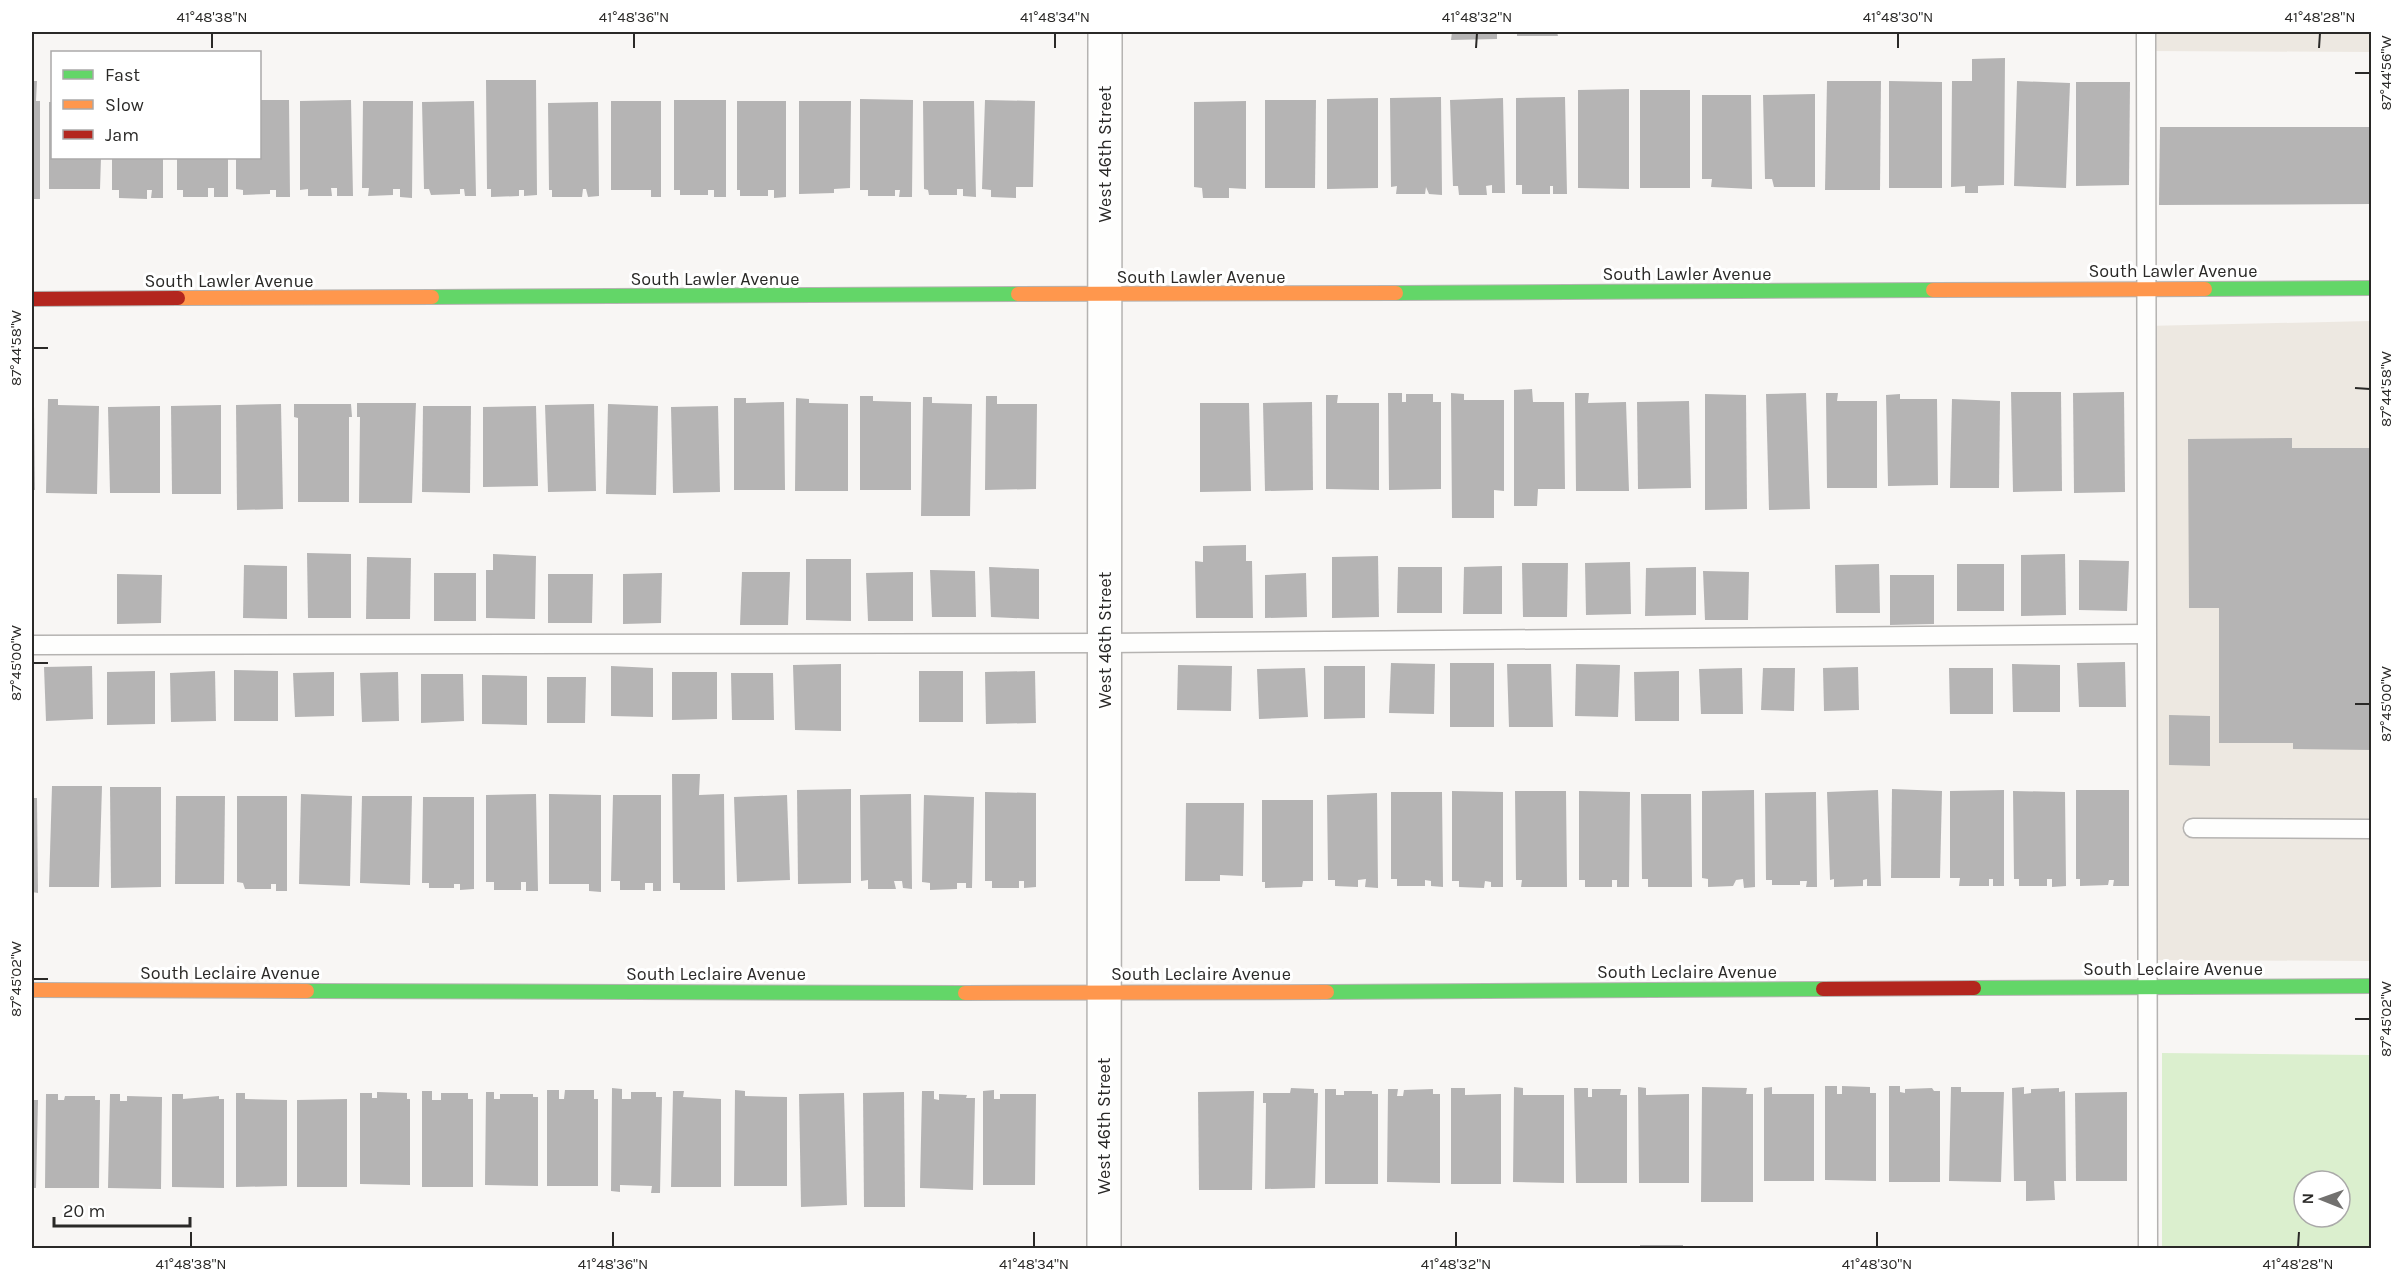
<svg xmlns="http://www.w3.org/2000/svg" width="2403" height="1280" viewBox="0 0 2403 1280" font-family="Karla,sans-serif">
	<rect width="100%" height="100%" fill="#f8f6f4"/>
	<g fill="#ede8e1">
		<path d="M2146,32H2371V52L2146,51Z"/>
		<path d="M2371,321V961L2147,960L2145,326Z"/>
	</g>
	<path fill="#dbefce" fill-rule="evenodd" d="M2162,1053L2371,1055V1248H2162ZM2304,1181H2340V1217H2304Z"/>
	<g fill="#b5b4b4">
		<path d="M1452,32H1497V39L1451,40Z"/>
		<path d="M1517,32H1557L1558,36H1517Z"/>
		<path d="M2005,58L2004,185L1978,186V193H1965V186L1951,187L1952,81H1972V59Z"/>
		<path d="M486,80H536L537,195L524,196V190H519V196L491,197V189H487Z"/>
		<path d="M32,81H37L36,101H40V199H32Z"/>
		<path d="M1827,81H1881L1880,190H1825Z"/>
		<path d="M1889,81L1942,82V188H1889Z"/>
		<path d="M2017,81L2070,83L2066,188L2014,186Z"/>
		<path d="M2076,82H2130L2129,185L2076,186Z"/>
		<path d="M1629,89V189L1578,188V90Z"/>
		<rect x="1640" y="90" width="50" height="98"/>
		<path d="M1815,94V187H1774L1772,179H1765L1763,95Z"/>
		<path d="M1702,95H1751L1752,189L1711,187L1712,179H1702Z"/>
		<path d="M1441,97L1442,195L1429,194L1426,187L1425,194H1396L1397,186L1391,187L1390,98Z"/>
		<path d="M1565,97L1567,194H1553V186H1550V194H1522V185H1516V98Z"/>
		<path d="M1378,98V188L1327,189V99Z"/>
		<path d="M1503,98L1505,193H1492V185L1486,186L1487,195H1459L1458,186H1453L1450,100Z"/>
		<path d="M860,99L913,100L912,197H899L900,190H895V196H868V190H860Z"/>
		<path d="M260,100H289L290,197H276V190H270V194L243,195V190L236,189V158H260Z"/>
		<path d="M351,100L353,196H337V188H331L332,196H308V189L300,190V101Z"/>
		<path d="M674,100H726V197H714V190H708V195H680V190H674Z"/>
		<path d="M985,100L1035,101L1033,187H1016V198L991,197V190L982,189Z"/>
		<path d="M1265,100H1316L1315,188H1265Z"/>
		<path d="M363,101H413L412,198L400,197V189H393V195L368,196L369,188H362Z"/>
		<path d="M474,101L476,196H465L464,189H460V194L431,195L429,189H424L422,102Z"/>
		<path d="M611,101H661V197H651V190H611Z"/>
		<path d="M737,101H786V197L774,198V190H768V196H740V190H737Z"/>
		<path d="M799,101H851L850,188L834,189V193L799,194Z"/>
		<path d="M923,101H974L976,197L963,196V189H957V195H929L928,190L924,189Z"/>
		<path d="M1246,101V189L1229,188V198H1203L1202,188L1194,187V102Z"/>
		<path d="M49,102H52V158H101L100,189H49Z"/>
		<path d="M598,102L599,196L588,197L586,189H583L582,197H552V190H549L548,103Z"/>
		<path d="M2160,127H2372V204L2159,205Z"/>
		<path d="M112,158H163V198H151L152,190H147V199L119,198V190H112Z"/>
		<path d="M177,158H228V197H214V188H208V197H183V190H177Z"/>
		<path d="M1532,389L1533,402H1564L1565,489H1538L1537,506H1514V390Z"/>
		<path d="M2011,392H2061L2062,491L2013,492Z"/>
		<path d="M2124,392L2125,492L2074,493L2073,393Z"/>
		<path d="M1388,393H1402V402H1406V394H1433V402H1441V489L1389,490Z"/>
		<path d="M1451,393L1464,394V400H1504V491L1494,490V518H1452Z"/>
		<path d="M1575,393H1589L1588,403L1626,402L1629,491H1576Z"/>
		<path d="M1806,393L1810,509L1769,510L1766,394Z"/>
		<path d="M1826,393H1838L1837,401H1877V488H1827Z"/>
		<path d="M1705,394L1746,395L1747,509L1705,510Z"/>
		<path d="M1900,394V399H1937L1938,485L1888,486L1886,395Z"/>
		<path d="M1326,395H1338L1337,403H1379V490L1326,489Z"/>
		<path d="M860,396H873V401L911,402V490H860Z"/>
		<path d="M986,396H997V404H1037L1036,489L985,490Z"/>
		<path d="M923,397H932V403L972,404L970,516H921Z"/>
		<path d="M734,398H746V403L784,402L785,490H734Z"/>
		<path d="M796,398L809,399V403L848,404V491H795Z"/>
		<path d="M48,399H58V405L99,406L97,494L46,493Z"/>
		<path d="M1952,399L2000,401L1999,488H1950Z"/>
		<path d="M1689,401L1691,488L1638,489L1637,402Z"/>
		<path d="M1312,402L1313,490L1265,491L1263,403Z"/>
		<path d="M357,403H416L412,503H359L360,417H357Z"/>
		<path d="M1200,403H1249L1251,491L1200,492Z"/>
		<path d="M281,404L283,509L237,510L236,405Z"/>
		<path d="M294,404H351L352,417H349V502H298V418L294,417Z"/>
		<path d="M594,404L596,491L548,492L545,405Z"/>
		<path d="M608,404L658,406L656,495L606,494Z"/>
		<path d="M32,405H34L35,490H32Z"/>
		<path d="M221,405V494H172L171,406Z"/>
		<path d="M160,406V493H110L108,407Z"/>
		<path d="M423,406H471L470,493L422,492Z"/>
		<path d="M536,406L538,486L483,487V407Z"/>
		<path d="M718,406L720,492L673,493L671,407Z"/>
		<path d="M2292,438V448H2372V750L2293,749V743H2219V608H2189L2188,439Z"/>
		<path d="M1246,545V561H1252L1253,618H1196L1195,561L1203,562V546Z"/>
		<path d="M307,553L351,554V618H308Z"/>
		<path d="M493,554L536,556L535,619L486,618V570H493Z"/>
		<path d="M2065,554L2066,615L2021,616V555Z"/>
		<path d="M1378,556L1379,617L1332,618V557Z"/>
		<path d="M367,557L411,558L410,619H366Z"/>
		<path d="M806,559H851V621L806,620Z"/>
		<path d="M2079,560L2129,561L2127,611L2079,610Z"/>
		<path d="M1630,562L1631,614L1586,615L1585,563Z"/>
		<path d="M1522,563H1568L1567,617H1523Z"/>
		<path d="M1879,564L1880,613H1836L1835,565Z"/>
		<rect x="1957" y="564" width="47" height="47"/>
		<path d="M244,565L287,566V619L243,618Z"/>
		<path d="M1502,566V614H1463L1464,567Z"/>
		<path d="M989,567L1039,569V619L991,617Z"/>
		<path d="M1398,567H1442V613H1397Z"/>
		<path d="M1696,567V615L1645,616L1646,568Z"/>
		<path d="M930,570L975,571L976,617H932Z"/>
		<path d="M1703,571L1749,572L1748,620H1705Z"/>
		<path d="M742,572H790L788,625H740Z"/>
		<path d="M913,572V621H868L866,573Z"/>
		<rect x="434" y="573" width="42" height="48"/>
		<path d="M662,573L661,623L623,624V574Z"/>
		<path d="M1306,573L1307,617L1265,618V575Z"/>
		<path d="M117,574L162,575L161,623L117,624Z"/>
		<path d="M548,574H593L592,623H548Z"/>
		<path d="M1890,575H1934V624L1890,625Z"/>
		<path d="M2125,662L2126,707H2079L2077,663Z"/>
		<path d="M1391,663L1435,664L1434,714L1389,713Z"/>
		<rect x="1450" y="663" width="44" height="64"/>
		<path d="M841,664V731L795,730L793,665Z"/>
		<path d="M1507,664H1551L1553,727H1509Z"/>
		<path d="M1576,664L1620,665L1618,717L1575,716Z"/>
		<path d="M2012,664L2060,665V712H2013Z"/>
		<path d="M1178,665L1232,666L1231,711L1177,710Z"/>
		<path d="M92,666L93,719L46,721L44,667Z"/>
		<path d="M611,666L653,668V717L611,716Z"/>
		<path d="M1324,666H1365V718L1324,719Z"/>
		<path d="M1858,667L1859,710L1824,711L1823,668Z"/>
		<path d="M1305,668L1308,717L1259,719L1257,669Z"/>
		<path d="M1742,668L1743,714H1701L1699,669Z"/>
		<path d="M1763,668H1795L1794,711L1761,710Z"/>
		<path d="M1949,668H1993V714H1950Z"/>
		<path d="M234,670L278,671V721H234Z"/>
		<path d="M155,671V724L107,725V672Z"/>
		<path d="M215,671L216,721L171,722L170,673Z"/>
		<rect x="919" y="671" width="44" height="51"/>
		<path d="M1035,671L1036,723L986,724L985,672Z"/>
		<path d="M1679,671V721H1635L1634,672Z"/>
		<path d="M334,672V716L295,717L293,673Z"/>
		<path d="M398,672L399,721L362,722L360,673Z"/>
		<path d="M672,672H717V719L672,720Z"/>
		<path d="M731,673H773L774,720H732Z"/>
		<path d="M421,674H463L464,721L421,723Z"/>
		<path d="M482,675L527,676V725L482,724Z"/>
		<path d="M547,677H586L585,723H547Z"/>
		<path d="M2169,715L2210,716V766L2169,765Z"/>
		<path d="M672,774H700L699,795L724,794L725,890H680V883H673Z"/>
		<path d="M52,786H102L99,887H49Z"/>
		<path d="M110,787H161V887L111,888Z"/>
		<path d="M851,789V883L798,884L797,790Z"/>
		<path d="M1892,789L1942,791L1940,878H1891Z"/>
		<path d="M1754,790L1755,887L1744,888L1743,879L1736,880L1733,886L1708,887V879L1702,878V791Z"/>
		<path d="M1878,790L1881,886H1867V879L1863,880V886L1834,887V879L1830,880L1827,792Z"/>
		<path d="M2004,790V886H1993V879H1989V886H1959L1960,878H1950V791Z"/>
		<path d="M2076,790H2129V886H2113L2114,880H2109L2108,885L2080,886V879H2076Z"/>
		<path d="M1452,791L1503,792V887H1491V882L1485,881L1484,888L1459,887V881H1452Z"/>
		<path d="M1515,791H1566L1567,887H1521L1522,880H1516Z"/>
		<path d="M1579,791L1630,792L1629,887H1617V880H1612V887H1585V880H1579Z"/>
		<path d="M2013,791L2065,792L2066,886L2052,887V879H2047V886H2019V879H2014Z"/>
		<path d="M985,792L1036,793V887L1024,888V881H1019V888H992V881H985Z"/>
		<path d="M1391,792H1442L1443,887L1431,886V881L1425,880V886H1397V879H1391Z"/>
		<path d="M1816,792L1817,887H1806L1807,881H1800V885H1772V880H1766L1765,793Z"/>
		<path d="M1377,793L1378,888L1365,887L1366,879L1358,880V887L1335,886V880H1328L1327,795Z"/>
		<path d="M301,794L352,796L350,886L299,884Z"/>
		<path d="M536,794L538,891H526V882H521V890H494V882H486V795Z"/>
		<path d="M549,794L601,795V892L589,891V884H549Z"/>
		<path d="M911,794L912,889L903,888L902,881H894L896,889H868V880L861,881L860,795Z"/>
		<path d="M1641,794H1691L1692,887H1648V879H1642Z"/>
		<path d="M613,795H661V891H653V883H645V890H620V881H611Z"/>
		<path d="M787,795L790,880L737,882L734,797Z"/>
		<path d="M924,795L974,797L972,888H966V883H957V889L930,890V883L922,882Z"/>
		<path d="M176,796H225L224,884H175Z"/>
		<path d="M237,796H287V891H276V884H271V889H245L243,883L237,882Z"/>
		<path d="M362,796H412L410,885L360,883Z"/>
		<path d="M423,797H474V889L460,890V884H454V888H429V883H422Z"/>
		<path d="M32,798H37L38,893L32,892Z"/>
		<path d="M1262,800H1313V881H1303L1302,887L1265,888V882H1262Z"/>
		<path d="M1186,803H1244L1243,876L1220,875V881H1185Z"/>
		<path d="M1825,1086H1837V1094H1842V1086L1870,1087V1093H1876V1181L1825,1180Z"/>
		<path d="M1889,1086H1900V1092L1905,1093V1089L1932,1088L1934,1091H1940V1182H1889Z"/>
		<path d="M1514,1087L1523,1088V1095H1564V1183L1513,1182Z"/>
		<path d="M1638,1087L1646,1088V1095L1689,1094V1183H1639Z"/>
		<path d="M1702,1087L1747,1088L1746,1094H1753V1202H1701Z"/>
		<path d="M1772,1087V1094H1814V1181H1764V1088Z"/>
		<path d="M1951,1087H1961V1092H2004L2001,1182L1949,1181Z"/>
		<path d="M2024,1087V1094L2031,1093V1089L2059,1088V1092L2065,1091L2066,1181H2054L2055,1200L2026,1201V1181H2014L2012,1088Z"/>
		<path d="M612,1088L622,1089V1099H631V1092H656V1097H662L660,1193H651L652,1186L620,1185V1192L611,1191Z"/>
		<path d="M1291,1088L1314,1089V1093H1318L1315,1188L1265,1189L1266,1103H1263V1093H1290Z"/>
		<path d="M1451,1088H1465V1095L1501,1094V1184H1451Z"/>
		<path d="M1574,1088H1588V1097H1592V1089H1621L1620,1095H1627V1183H1576Z"/>
		<path d="M1325,1089H1336V1095H1344V1091H1372V1094H1378V1184H1325Z"/>
		<path d="M1388,1089H1398L1397,1096H1403L1404,1090L1433,1089V1094H1440V1183L1387,1182Z"/>
		<path d="M547,1090H559V1099H564L565,1090H594V1099H598V1186H547Z"/>
		<path d="M735,1090L745,1091V1096L787,1097V1186H734Z"/>
		<path d="M994,1090V1099H1000V1094H1036L1035,1185H983V1091Z"/>
		<path d="M422,1091H432V1100H441V1093H468V1099H473V1187H422Z"/>
		<path d="M673,1091H684L683,1097L721,1099V1187H671Z"/>
		<path d="M922,1091H934V1099L939,1100V1094L967,1095L966,1098H975L973,1190L920,1188Z"/>
		<path d="M1254,1091L1252,1190H1199L1198,1092Z"/>
		<path d="M377,1092L407,1093V1099H410V1185L360,1184V1093H372V1098H377Z"/>
		<path d="M486,1092H494V1099H500V1094H533V1097H538V1186L485,1185Z"/>
		<path d="M904,1092L905,1207H864L863,1093Z"/>
		<path d="M2127,1092V1181H2076L2075,1093Z"/>
		<path d="M236,1093H245V1099L287,1100V1186L236,1187Z"/>
		<path d="M844,1093L847,1205L801,1207L799,1094Z"/>
		<path d="M46,1094H58V1100H64L65,1096H95V1100H100L99,1188H45Z"/>
		<path d="M110,1094H120V1101H127V1096L162,1097L161,1189L108,1188Z"/>
		<path d="M172,1094H183V1099L219,1096V1099H224V1188L172,1187Z"/>
		<path d="M347,1099V1187H297V1100Z"/>
		<path d="M32,1100H38L36,1188H32Z"/>
		<rect x="1640" y="1245" width="43" height="3"/>
		<rect x="2081" y="1246" width="44" height="2"/>
	</g>
	<g fill="none" stroke-linecap="round" stroke-linejoin="round">
		<defs>
			<g id="lane">
				<path d="M2146,32L2148,1248"/>
				<path d="M32,645L1105,643L2146,634"/>
				<path d="M2193,828L2372,829"/>
			</g>
			<path id="street" d="M1104,1248L1105,32"/>
			<g id="fast">
				<path d="M2205,289L2372,288"/>
				<path d="M1396,293L1933,290"/>
				<path d="M432,297L1018,294"/>
				<path d="M1974,988L2372,986"/>
				<path d="M307,991L965,993"/>
				<path d="M1327,992L1823,989"/>
			</g>
			<g id="slow">
				<path d="M1933,290L2205,289"/>
				<path d="M1018,294L1396,293"/>
				<path d="M178,298L432,297"/>
				<path d="M32,990L307,991"/>
				<path d="M965,993L1327,992"/>
			</g>
			<g id="jam">
				<path d="M32,299L178,298"/>
				<path d="M1823,989L1974,988"/>
			</g>
		</defs>
		<use href="#lane" stroke="#b5b3b1" stroke-width="21"/>
		<use href="#street" stroke="#b5b3b1" stroke-width="36"/>
		<use href="#fast" stroke="#b5b3b1" stroke-width="16"/>
		<use href="#slow" stroke="#b5b3b1" stroke-width="16"/>
		<use href="#jam" stroke="#b5b3b1" stroke-width="16"/>
		<use href="#lane" stroke="#fefefd" stroke-width="18"/>
		<use href="#street" stroke="#fefefd" stroke-width="33"/>
		<use href="#fast" stroke="#63d668" stroke-width="14"/>
		<use href="#slow" stroke="#ff974d" stroke-width="14"/>
		<use href="#jam" stroke="#b3261e" stroke-width="14"/>
	</g>
	<path fill="none" stroke="#2a2927" stroke-width="2" d="M212,48V33M634,48V33M1055,48V33M1476,48L1477,33M1898,48V33M2319,48L2320,33M2355,73H2370M33,348H48M2355,388L2370,389M33,663H48M2355,704H2370M33,979H48M2355,1019H2370M191,1247V1232M613,1247V1232M1034,1247V1232M1456,1247V1232M1877,1247V1232M2298,1247L2299,1232"/>
	<g text-anchor="middle" dominant-baseline="central" stroke-width="6" stroke-linejoin="round" paint-order="stroke">
		<g font-size="18" fill="#2a2927" stroke="#fff">
			<text transform="translate(1105 154) rotate(-90)">West 46th Street</text>
			<text x="2173" y="271">South Lawler Avenue</text>
			<text x="1687" y="274">South Lawler Avenue</text>
			<text x="1201" y="277">South Lawler Avenue</text>
			<text x="715" y="279">South Lawler Avenue</text>
			<text x="229" y="281">South Lawler Avenue</text>
			<text transform="translate(1105 640) rotate(-90)">West 46th Street</text>
			<text x="2173" y="969">South Leclaire Avenue</text>
			<text x="1687" y="972">South Leclaire Avenue</text>
			<text x="230" y="973">South Leclaire Avenue</text>
			<text x="716" y="974">South Leclaire Avenue</text>
			<text x="1201" y="974">South Leclaire Avenue</text>
			<text transform="translate(1104 1126) rotate(-90)">West 46th Street</text>
		</g>
	</g>
	<rect width="2403" height="1280" fill="none" stroke="#ffffff" stroke-width="66"/>
	<rect x="51" y="51" width="210" height="108" fill="#ffffff" stroke="#aaa9a9" stroke-width="1.5"/>
	<rect x="63" y="70" width="30" height="9" fill="#63d668" stroke="#aaa9a9" stroke-width="1.5"/>
	<text x="105" y="81" font-size="18" fill="#2a2927">Fast</text>
	<rect x="63" y="100" width="30" height="9" fill="#ff974d" stroke="#aaa9a9" stroke-width="1.5"/>
	<text x="105" y="111" font-size="18" fill="#2a2927">Slow</text>
	<rect x="63" y="130" width="30" height="9" fill="#b3261e" stroke="#aaa9a9" stroke-width="1.5"/>
	<text x="105" y="141" font-size="18" fill="#2a2927">Jam</text>
	<g transform="translate(2322 1199) rotate(271)"><circle r="28" fill="#ffffff" stroke="#aaa9a9" stroke-width="1.5"/>
	<path d="M0-4.5L10 22L0 15L-10 22Z" fill="#72716f"/>
	<text y="-9" font-size="16" font-weight="bold" text-anchor="middle" fill="#2a2927">N</text>
	</g>
	<path d="M54 1217v9h136v-9" fill="none" stroke="#2a2927" stroke-width="3"/>
	<text x="63" y="1217" font-size="18" fill="#2a2927" stroke="#ffffff" stroke-width="4.5" paint-order="stroke">20 m</text>
	<rect x="33" y="33" width="2337" height="1214" fill="none" stroke="#2a2927" stroke-width="2"/>
	<g font-size="15" text-anchor="middle" fill="#2a2927">
		<text x="212" y="22">41°48'38"N</text>
		<text x="634" y="22">41°48'36"N</text>
		<text x="1055" y="22">41°48'34"N</text>
		<text x="1477" y="22">41°48'32"N</text>
		<text x="1898" y="22">41°48'30"N</text>
		<text x="2320" y="22">41°48'28"N</text>
		<text transform="translate(2386 73) rotate(-90)" y="5">87°44'56"W</text>
		<text transform="translate(16 348) rotate(-90)" y="5">87°44'58"W</text>
		<text transform="translate(2386 389) rotate(-90)" y="5">87°44'58"W</text>
		<text transform="translate(16 663) rotate(-90)" y="5">87°45'00"W</text>
		<text transform="translate(2386 704) rotate(-90)" y="5">87°45'00"W</text>
		<text transform="translate(16 979) rotate(-90)" y="5">87°45'02"W</text>
		<text transform="translate(2386 1019) rotate(-90)" y="5">87°45'02"W</text>
		<text x="191" y="1269">41°48'38"N</text>
		<text x="613" y="1269">41°48'36"N</text>
		<text x="1034" y="1269">41°48'34"N</text>
		<text x="1456" y="1269">41°48'32"N</text>
		<text x="1877" y="1269">41°48'30"N</text>
		<text x="2298" y="1269">41°48'28"N</text>
	</g>
</svg>
